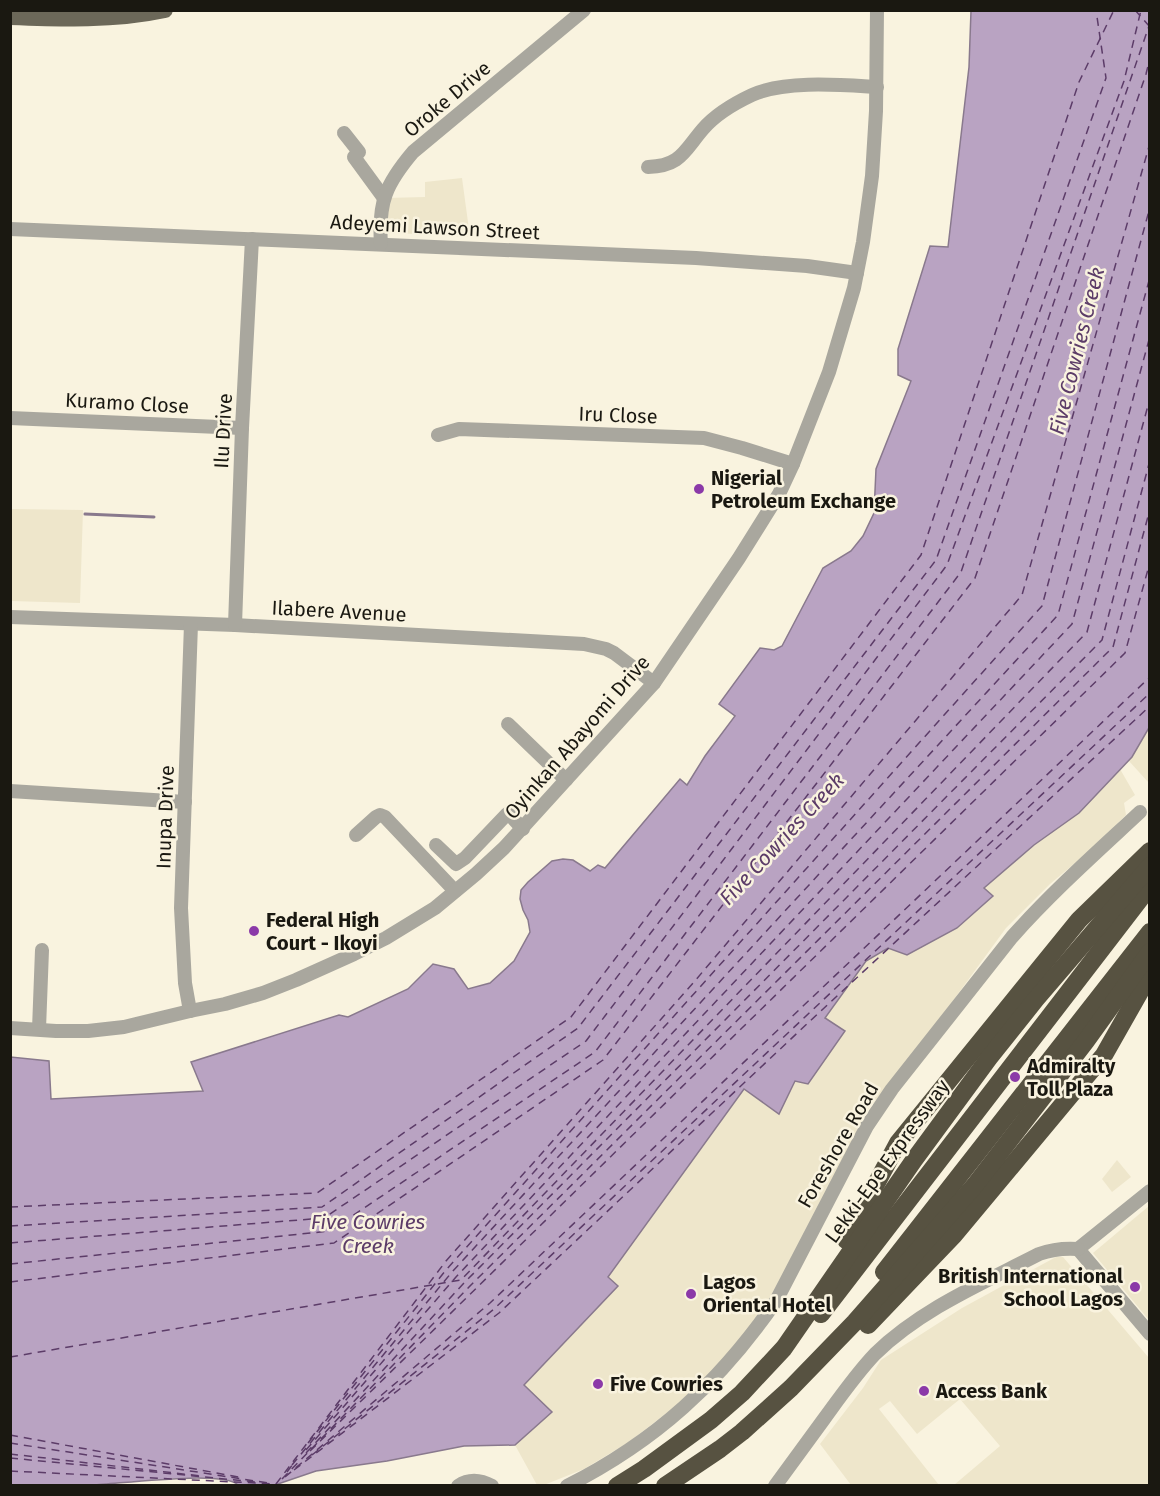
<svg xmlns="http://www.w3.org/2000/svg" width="1160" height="1496" viewBox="0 0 1160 1496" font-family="'Fira Sans',sans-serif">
	<rect width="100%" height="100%" fill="#f9f3df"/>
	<g fill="#eee6cb">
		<path d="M462,178L470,237L396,233L386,223V198L425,197V182Z"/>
		<path d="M11,509L83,510L80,603L11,601Z"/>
		<path d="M1149,726V783L1129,761L1132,757Z"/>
		<path d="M1120,769L1135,795L1124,803L1126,815L1081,858L1050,884L1006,928L925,1039L867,1111L780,1282L755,1320L730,1354L682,1401L629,1442L584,1469L544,1485H537L515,1445L551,1412L524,1386L618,1286L608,1277L744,1088L779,1114L795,1080L845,1031L824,1018L866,961L888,948L993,896L984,888L1034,845L1079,813Z"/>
		<path d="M1117,1160L1131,1177L1112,1192L1102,1179Z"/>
		<path d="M1149,1206V1320L1093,1253Z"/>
		<path d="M1056,1257H1063L1149,1358V1485H954L1000,1446L960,1399L917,1434L890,1401L879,1409L939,1485H851L820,1444L863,1388L881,1360L962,1308Z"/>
	</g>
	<path fill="#b9a3c2" stroke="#89798d" stroke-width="1.5" d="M971,11H1149L1150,726L1132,757L1079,813L1034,845L984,888L993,896L957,928L907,955L888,948L866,961L825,1018L845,1031L808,1084L795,1081L779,1114L744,1089L608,1277L618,1286L524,1385L552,1412L515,1445L464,1446L387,1461L316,1471L275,1485H238C222,1470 119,1484 93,1485C66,1487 38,1486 11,1485V1057L49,1061L51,1099L203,1091L191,1062L339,1015L348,1017L408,989L433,964L454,969L468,989L490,983L514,961L530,932L528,920L523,910L520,899L521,890L528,882L552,861L563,859L573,860L590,871L598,865L605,868L680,779L687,785L705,756L735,716L719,704L760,648L774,650L782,646L823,568L851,551L863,536L874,513L876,469L911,381L898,375V349L930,246L948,247L969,67Z"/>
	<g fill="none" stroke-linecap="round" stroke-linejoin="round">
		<path stroke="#89798d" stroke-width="3" d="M85,514L154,517"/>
		<g stroke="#5c3c68" stroke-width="1.5" stroke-dasharray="8 6" stroke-linecap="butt">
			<path d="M1135,10L1150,27"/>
			<path d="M10,1207L317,1193L571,1017L921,555L1079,82L1114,10"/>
			<path d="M10,1226L322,1207L578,1028L936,560L1106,78L1096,10"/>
			<path d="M10,1243L324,1218L586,1041L947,565L1124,81L1141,10"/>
			<path d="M10,1264L330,1231L595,1052L961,572L1150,23"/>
			<path d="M10,1282L334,1243L603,1060L975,578L1146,74L1150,58"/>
			<path d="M10,1357L461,1280L1087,632L1150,398"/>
			<path d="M10,1435L244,1478"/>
			<path d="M10,1443L268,1483"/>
			<path d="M308,1443L446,1270L1042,606L1150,207"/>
			<path d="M306,1450L456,1277L1072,624L1150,336"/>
			<path d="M310,1451L1125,653L1150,562"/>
			<path d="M306,1453L464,1283L1102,640L1150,460"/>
			<path d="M10,1454L201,1476"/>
			<path d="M312,1455L494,1309L1150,693"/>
			<path d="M10,1458L256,1482"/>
			<path d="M292,1465L452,1272L1058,615L1150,277"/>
			<path d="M294,1470L499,1313L809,1022L1150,706"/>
			<path d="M10,1471L276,1484"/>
			<path d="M287,1472L293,1464"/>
			<path d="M285,1477L490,1303L1150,677"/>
			<path d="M282,1479L469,1287L1113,647L1150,509"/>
			<path d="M276,1484L446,1261L694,982L1022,595L1150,143"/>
		</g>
		<g stroke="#a9a79e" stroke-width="14">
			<path d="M344,133L359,152L354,157L384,198"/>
			<path d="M648,167C681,166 684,151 703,129C715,115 735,103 752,95C785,80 842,85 877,87"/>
			<path d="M10,229L696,258L807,266L857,273"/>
			<path d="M381,244C378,202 386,184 413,152L584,10"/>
			<path d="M10,418L242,428"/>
			<path d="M438,435L459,429L704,438L742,448L793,464"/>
			<path d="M10,617L235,625L584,644L606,649L614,653L654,683"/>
			<path d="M235,625L242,428L252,239"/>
			<path d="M508,724L566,780"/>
			<path d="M10,791L185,802"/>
			<path d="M356,835L376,817L380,815L385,817L455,891"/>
			<path d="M436,845L456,864L465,858L507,814H509L523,829"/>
			<path d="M190,1011L185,983L181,908L191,624"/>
			<path d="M10,1028L56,1031H88L124,1027L190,1011L225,1004L263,993L296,980L354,954L386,938L435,908L476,874L504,848L654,683L739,558L779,494L793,464L829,372L854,288L863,242L872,176L876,111L877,10"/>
			<path d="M39,1029L42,950"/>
			<path d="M1078,1249L1150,1334"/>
			<path d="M1078,1249L1150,1191"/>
			<path d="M458,1486C470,1478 481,1480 492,1486"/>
			<path d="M567,1486C656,1441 719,1383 776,1301L867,1126L892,1089L1012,937C1052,892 1096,853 1140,812"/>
			<path d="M775,1486C792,1463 808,1441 824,1419C840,1397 856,1374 875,1354C921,1309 983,1283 1039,1254C1053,1249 1064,1248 1078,1249"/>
		</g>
		<path stroke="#6c6859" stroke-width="16" d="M10,17C62,19 114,21 165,10"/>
		<g stroke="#575241" stroke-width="18">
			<path d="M846,1240L898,1143L1079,920L1150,851"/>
			<path d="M884,1272L1150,932"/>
			<path d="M821,1314L1150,886"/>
			<path d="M868,1325L954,1235L1104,1055L1150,974"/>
			<path d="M617,1486L644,1469L711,1420L742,1393L784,1348L914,1160L989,1058L1036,999L1150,866"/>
			<path d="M665,1486L720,1449L742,1432L791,1388L855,1322L975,1185L1086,1041L1150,952"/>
		</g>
	</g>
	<g fill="#8b39a8" stroke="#f9f3df" stroke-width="2">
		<circle cx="699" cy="489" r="6"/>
		<circle cx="254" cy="931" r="6"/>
		<circle cx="1015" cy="1077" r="6"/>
		<circle cx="1135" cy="1287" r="6"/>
		<circle cx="691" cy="1294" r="6"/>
		<circle cx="598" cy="1384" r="6"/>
		<circle cx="924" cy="1391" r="6"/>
	</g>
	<g text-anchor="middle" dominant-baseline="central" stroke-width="5" stroke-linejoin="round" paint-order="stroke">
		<g font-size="20" fill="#1a1811" stroke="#f9f3df">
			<text transform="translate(447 99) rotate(-40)">Oroke Drive</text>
			<text transform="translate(435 227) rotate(3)">Adeyemi Lawson Street</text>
			<text transform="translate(127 403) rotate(3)">Kuramo Close</text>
			<text transform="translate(618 415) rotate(2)">Iru Close</text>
			<text transform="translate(223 431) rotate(-87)">Ilu Drive</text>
			<text transform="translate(339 611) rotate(3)">Ilabere Avenue</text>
			<text transform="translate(577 737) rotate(-49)">Oyinkan Abayomi Drive</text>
			<text transform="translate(165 817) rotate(-88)">Inupa Drive</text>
			<text transform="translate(838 1145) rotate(-60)">Foreshore Road</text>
			<text transform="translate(887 1161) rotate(-54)">Lekki-Epe Expressway</text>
		</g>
		<g font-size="20" font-weight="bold" fill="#1a1811" stroke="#f9f3df" text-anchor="start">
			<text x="711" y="478">Nigerial<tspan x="711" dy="23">Petroleum Exchange</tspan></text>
			<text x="266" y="920">Federal High<tspan x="266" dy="23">Court - Ikoyi</tspan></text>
			<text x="1027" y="1066">Admiralty<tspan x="1027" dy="23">Toll Plaza</tspan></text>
			<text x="1123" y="1276" text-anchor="end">British International<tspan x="1123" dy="23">School Lagos</tspan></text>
			<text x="703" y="1282">Lagos<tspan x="703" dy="23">Oriental Hotel</tspan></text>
			<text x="610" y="1384">Five Cowries</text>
			<text x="936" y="1391">Access Bank</text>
		</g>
		<g font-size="21" font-style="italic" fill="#5c3c68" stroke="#f9f3df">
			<text transform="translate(1077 351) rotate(-76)">Five Cowries Creek</text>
			<text transform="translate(782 839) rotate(-47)">Five Cowries Creek</text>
			<text x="368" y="1222">Five Cowries<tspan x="368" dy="24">Creek</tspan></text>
		</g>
	</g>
	<rect width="1160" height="1496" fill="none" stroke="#1a1811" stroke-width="24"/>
</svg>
